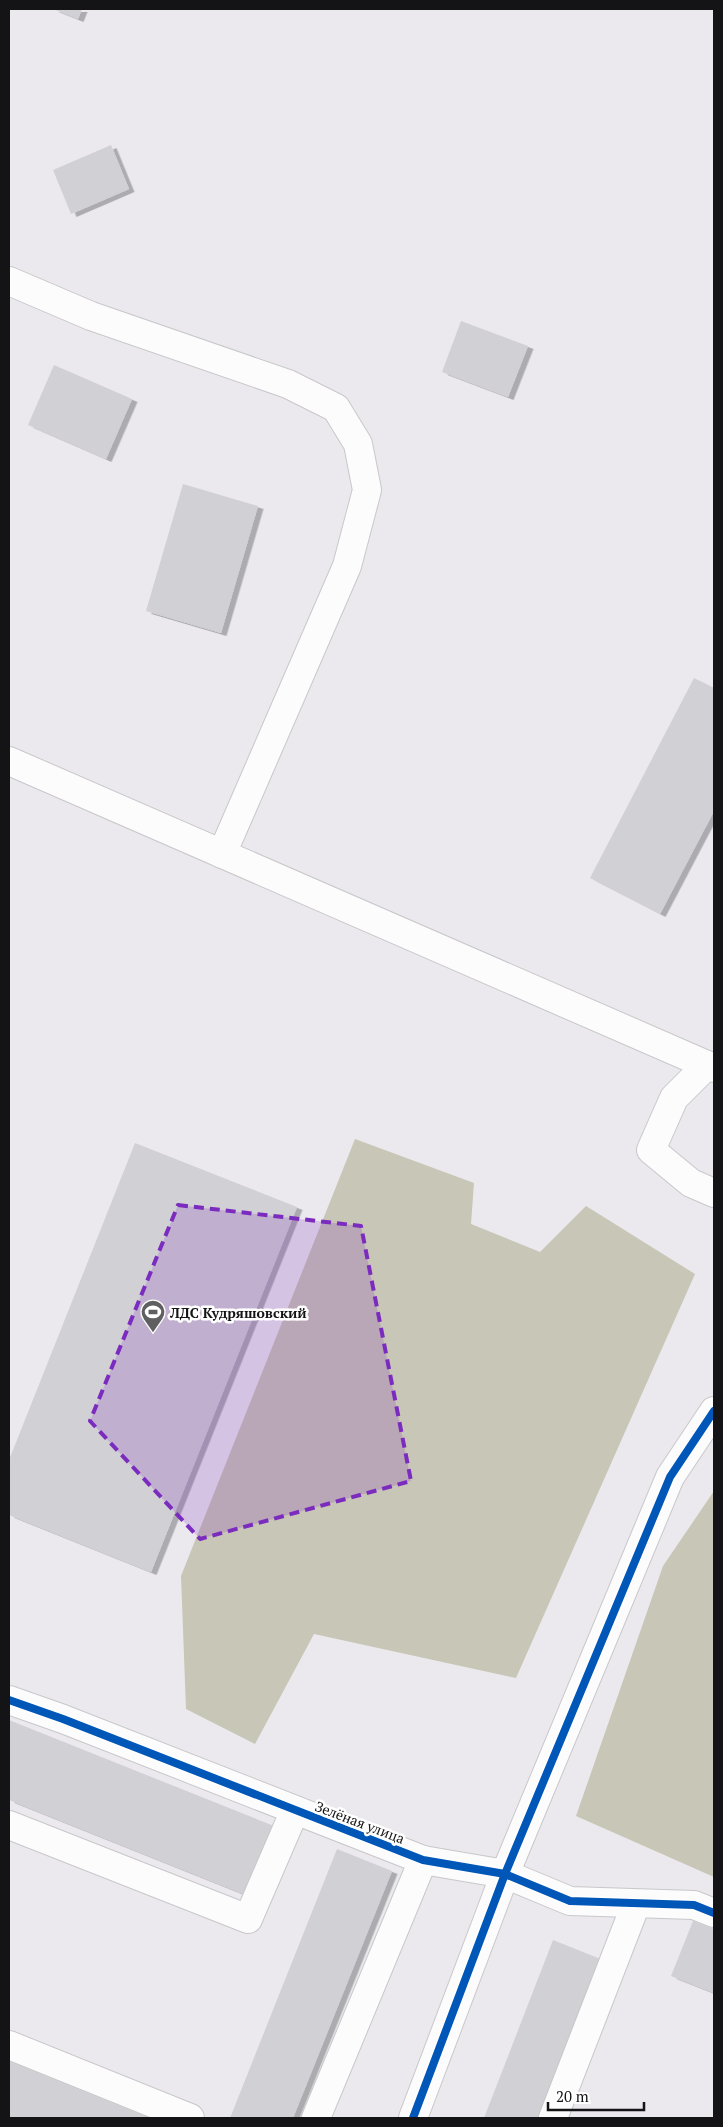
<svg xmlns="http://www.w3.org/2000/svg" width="723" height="2127" viewBox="0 0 723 2127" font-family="'PT Serif',serif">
	<defs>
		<filter id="shadow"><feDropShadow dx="5.5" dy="3" stdDeviation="0" flood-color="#0004"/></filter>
	</defs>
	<rect width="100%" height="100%" fill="#ebe9ee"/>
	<g fill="#c8c6b6">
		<path d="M355,1139L474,1183L471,1224L540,1252L586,1206L695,1274L516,1678L314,1634L255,1744L186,1709L181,1576Z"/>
		<path d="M714,1491V1877L576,1816L663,1566Z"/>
	</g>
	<g fill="#d1d0d4" filter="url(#shadow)">
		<path d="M53,9H82L78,19Z"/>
		<path d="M111,145L129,189L71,214L53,170Z"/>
		<path d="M461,321L528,346L508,397L442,372Z"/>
		<path d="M54,365L132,399L106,459L28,425Z"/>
		<path d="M183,484L258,506L221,633L146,611Z"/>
		<path d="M694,678L714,688V811L660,914L590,878Z"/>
		<path d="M135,1143L297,1207L151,1572L9,1515V1460Z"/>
		<path d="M9,1720L279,1828L251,1897L9,1800Z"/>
		<path d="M337,1849L392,1871L293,2118H230Z"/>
		<path d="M693,1921L714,1929V1993L671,1976Z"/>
		<path d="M553,1940L603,1960L542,2118H484Z"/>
		<path d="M9,2061L150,2118H9Z"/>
	</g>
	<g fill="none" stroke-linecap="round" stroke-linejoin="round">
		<defs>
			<g id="minor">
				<path d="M9,281L91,316L288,384L336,408L358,444L367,490L347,566L222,854"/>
				<path d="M9,761L707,1065"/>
				<path d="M714,1068L707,1065L674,1098L651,1150L691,1183L714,1193"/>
				<path d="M9,1700L63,1719L423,1860L505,1874L570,1901L694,1905L714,1913"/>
				<path d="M9,1825L248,1919L295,1810"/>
				<path d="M9,2045L190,2118"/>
				<path d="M316,2118L423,1860"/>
				<path d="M413,2118L505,1874L670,1477L714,1411"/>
				<path d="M553,2118L636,1904"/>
			</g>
		</defs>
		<use href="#minor" stroke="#c8c7ca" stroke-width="30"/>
		<use href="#minor" stroke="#fcfcfc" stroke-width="28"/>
		<defs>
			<g id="cycleway">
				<path d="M9,1700L63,1719L423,1860L505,1874L570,1901L694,1905L714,1913"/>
				<path d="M413,2118L505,1874L670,1477L714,1411"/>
			</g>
		</defs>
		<use href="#cycleway" stroke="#fff" stroke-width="11"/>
		<use href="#cycleway" stroke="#0057b8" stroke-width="8"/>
	</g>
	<path fill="#7b2cbf" fill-opacity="0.2" stroke="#7b2cbf" stroke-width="4" stroke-dasharray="10 6" stroke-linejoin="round" d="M178,1205L361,1226L411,1481L200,1539L90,1421Z"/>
	<defs>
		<symbol id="stadium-pin" viewBox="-11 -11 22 30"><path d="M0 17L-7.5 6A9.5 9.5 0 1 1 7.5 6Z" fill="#5f5e61" stroke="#fff"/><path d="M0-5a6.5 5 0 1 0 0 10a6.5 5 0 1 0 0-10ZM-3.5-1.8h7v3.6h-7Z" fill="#fff"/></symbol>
	</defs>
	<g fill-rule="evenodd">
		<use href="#stadium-pin" x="139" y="1298" width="28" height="38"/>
	</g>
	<g text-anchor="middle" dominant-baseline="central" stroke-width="5" stroke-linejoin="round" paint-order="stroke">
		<g font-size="14" font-weight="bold" fill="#141315" stroke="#fff" text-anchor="start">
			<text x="170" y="1312">ЛДС Кудряшовский</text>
		</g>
		<g font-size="14" fill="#141315" stroke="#fff">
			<text transform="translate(360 1822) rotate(21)">Зелёная улица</text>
		</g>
	</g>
	<rect width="723" height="2127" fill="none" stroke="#141315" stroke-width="20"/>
	<path d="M548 2102v8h96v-8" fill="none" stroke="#141315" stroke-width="2.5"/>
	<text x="556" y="2102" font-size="15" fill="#141315" stroke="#ffffff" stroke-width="4" paint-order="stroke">20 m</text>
</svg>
